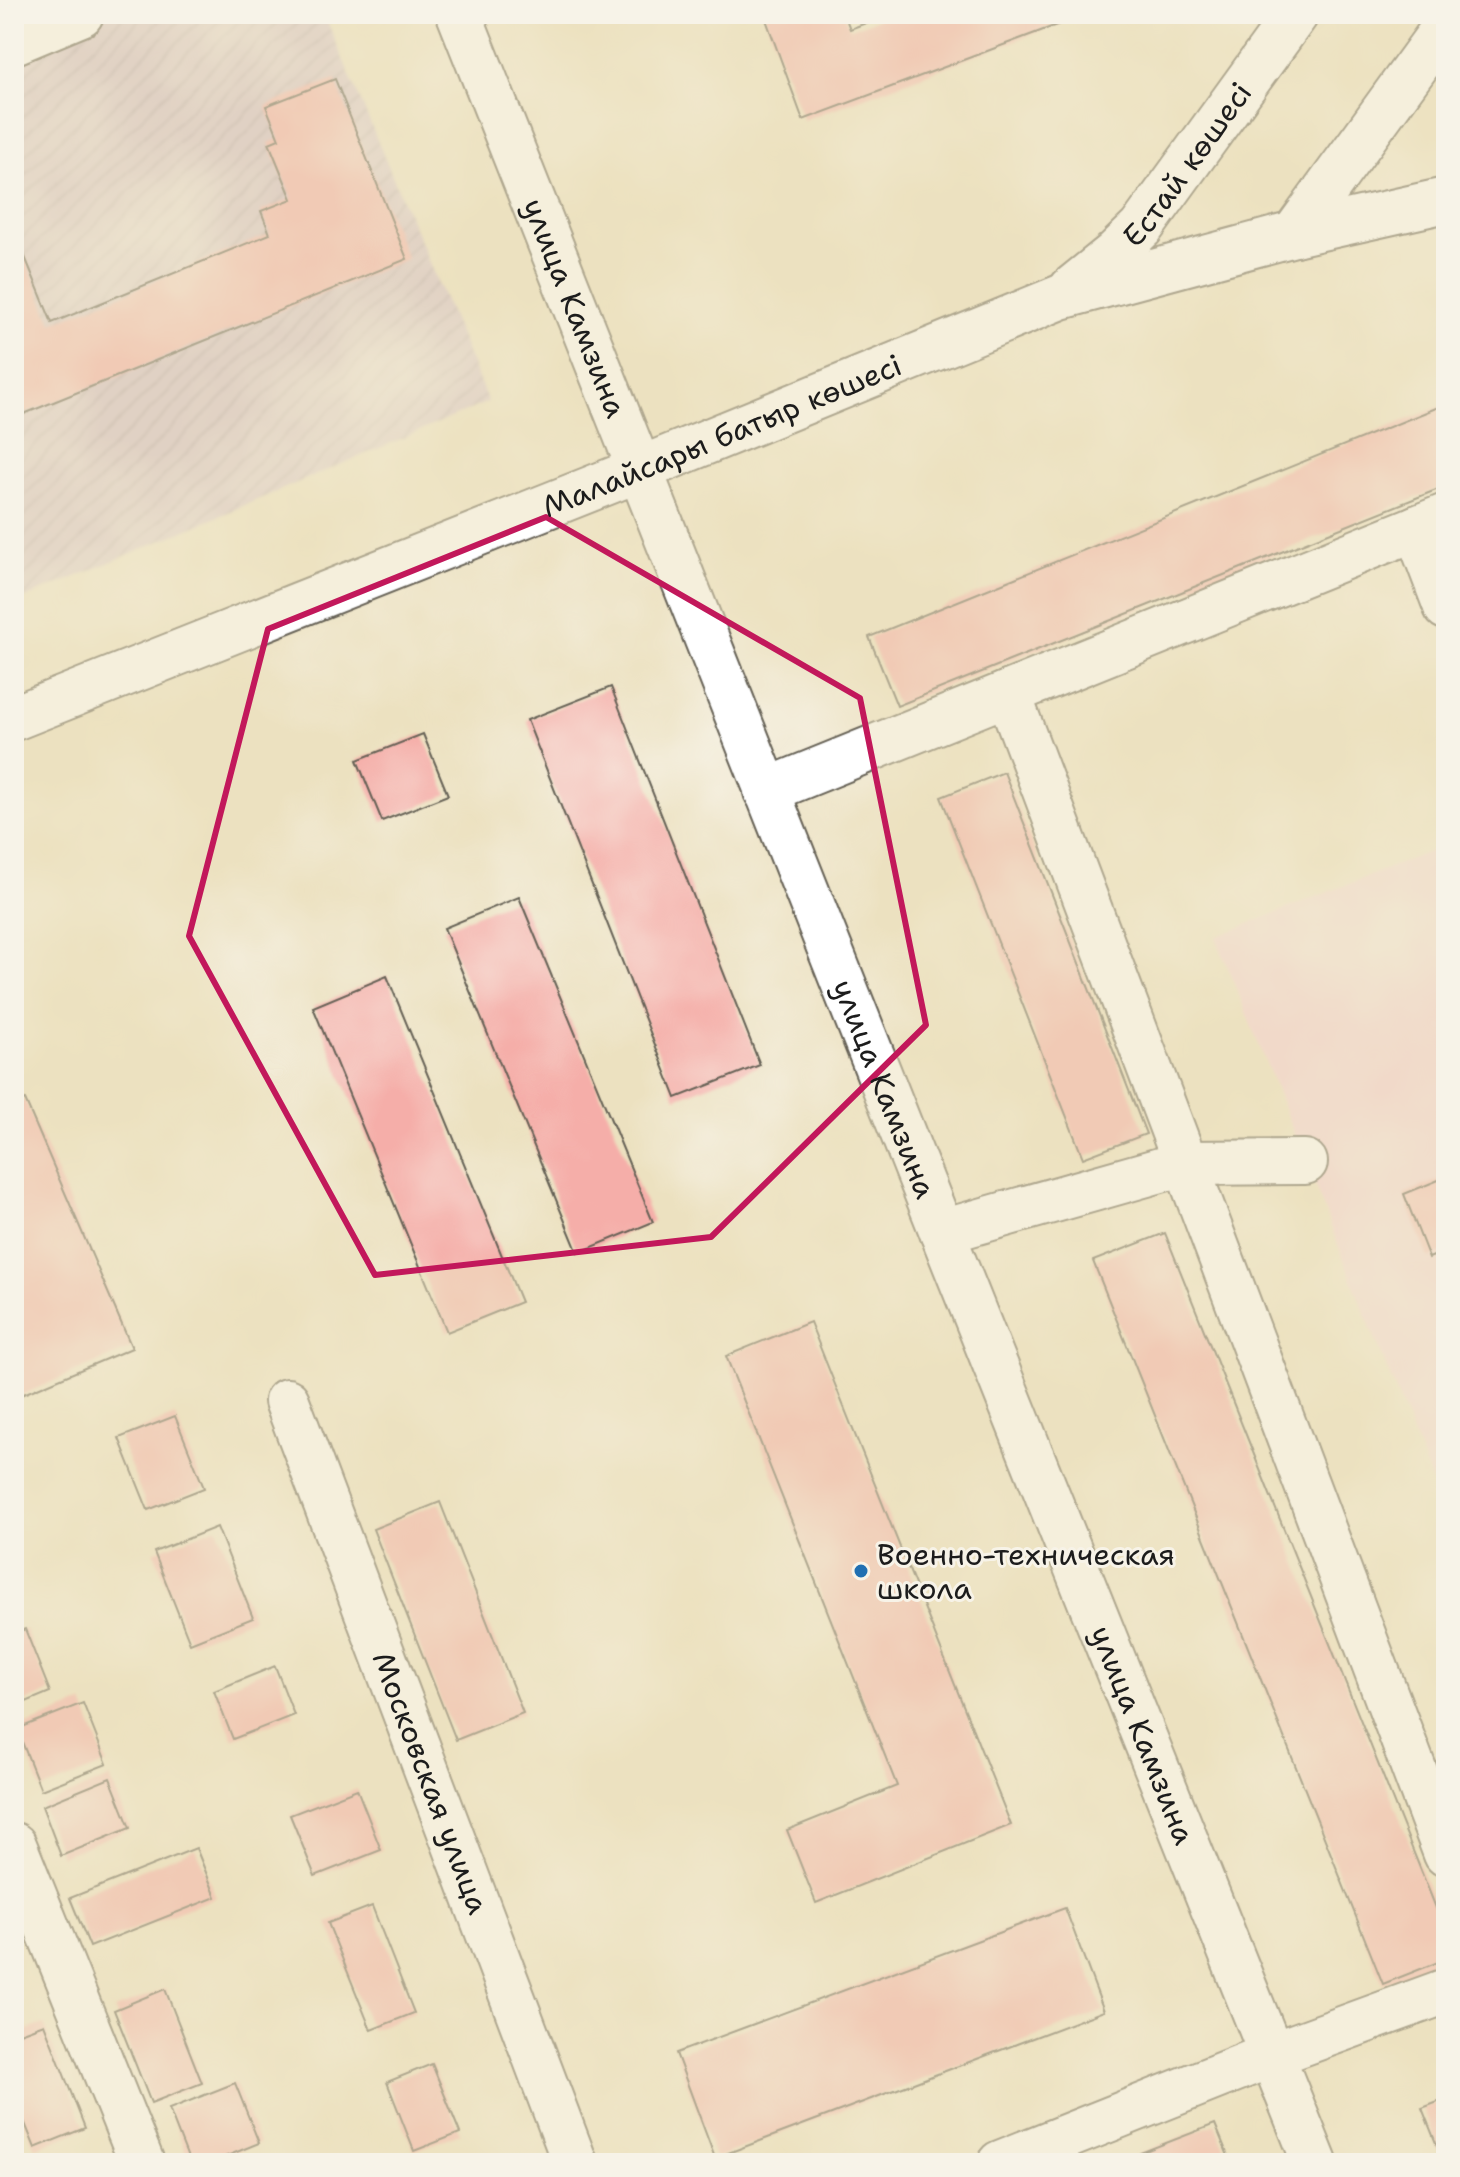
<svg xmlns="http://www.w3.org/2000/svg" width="1460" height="2177" viewBox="0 0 1460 2177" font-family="'Shantell Sans',sans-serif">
	<defs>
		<pattern id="industrial-furrows" width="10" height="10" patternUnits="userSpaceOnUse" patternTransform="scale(2)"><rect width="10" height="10" fill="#d1bdc9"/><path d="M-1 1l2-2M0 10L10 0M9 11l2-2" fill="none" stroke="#b3a2ac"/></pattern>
	</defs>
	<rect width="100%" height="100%" fill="#f7f3e8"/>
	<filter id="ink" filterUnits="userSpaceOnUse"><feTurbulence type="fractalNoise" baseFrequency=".0125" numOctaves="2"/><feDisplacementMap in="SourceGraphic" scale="16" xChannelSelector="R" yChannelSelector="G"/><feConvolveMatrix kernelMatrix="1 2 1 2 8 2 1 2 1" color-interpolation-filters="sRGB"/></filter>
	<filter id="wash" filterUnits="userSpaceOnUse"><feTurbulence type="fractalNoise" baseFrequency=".006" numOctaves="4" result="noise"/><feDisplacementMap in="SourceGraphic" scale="32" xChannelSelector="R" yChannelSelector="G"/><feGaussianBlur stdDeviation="1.8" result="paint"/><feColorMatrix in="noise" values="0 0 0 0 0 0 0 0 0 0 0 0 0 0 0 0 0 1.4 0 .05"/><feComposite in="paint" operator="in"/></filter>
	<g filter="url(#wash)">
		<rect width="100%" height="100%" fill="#ece1c0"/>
		<path fill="#f6cfd6" d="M1446,845V1517L1216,937Z"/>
		<path fill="url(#industrial-furrows)" d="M14,14H324L488,402L14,603Z"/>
		<g id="blocks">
			<g fill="#f5aea9">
				<path d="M764,14H844L850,29L890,14H1086L803,120Z"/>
				<path d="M335,79L407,259L14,418V230L52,323L270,234L261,211L292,199L269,143L279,139L266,106Z"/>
				<path d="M1446,404V486L897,706L869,637Z"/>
				<path d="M611,687L760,1065L676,1098L527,720Z"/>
				<path d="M423,734L448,795L382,821L357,760Z"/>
				<path d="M1004,772L1146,1134L1083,1158L941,797Z"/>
				<path d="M519,897L653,1222L578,1253L444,928Z"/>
				<path d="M387,976L521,1302L447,1332L313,1007Z"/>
				<path d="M25,1100L132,1348L14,1398V1104Z"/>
				<path d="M1446,1177V1251L1429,1258L1404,1194Z"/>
				<path d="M1165,1233L1446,1933V1959L1383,1984L1093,1261Z"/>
				<path d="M810,1322L1011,1825L816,1903L787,1830L897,1786L726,1356Z"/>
				<path d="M175,1416L204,1488L148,1510L119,1438Z"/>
				<path d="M440,1502L523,1713L456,1740L373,1529Z"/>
				<path d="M217,1527L253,1618L190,1643L154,1552Z"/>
				<path d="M25,1629L50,1692L14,1707V1634Z"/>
				<path d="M275,1666L294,1715L233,1739L214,1691Z"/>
				<path d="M83,1703L107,1764L41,1790L17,1729Z"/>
				<path d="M110,1778L130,1828L61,1856L42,1806Z"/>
				<path d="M357,1789L381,1850L315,1876L290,1815Z"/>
				<path d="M196,1848L216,1897L90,1947L70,1898Z"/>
				<path d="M372,1906L414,2013L371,2030L328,1923Z"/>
				<path d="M1065,1908L1104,2011L715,2158L676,2053Z"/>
				<path d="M165,1989L202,2083L151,2103L114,2010Z"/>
				<path d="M44,2024L85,2128L35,2148L14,2096V2035Z"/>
				<path d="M432,2064L460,2133L414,2151L387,2082Z"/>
				<path d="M235,2083L259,2143L210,2163H190L169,2109Z"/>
				<path d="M1446,2099V2163H1444L1422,2108Z"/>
				<path d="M1215,2124L1231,2163H1144L1140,2153Z"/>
			</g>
		</g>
	</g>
	<g filter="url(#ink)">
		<use href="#blocks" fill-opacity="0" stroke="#656155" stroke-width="2"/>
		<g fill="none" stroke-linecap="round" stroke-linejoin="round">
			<defs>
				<g id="minor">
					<path d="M14,42L81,14"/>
					<path d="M1294,234L1446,200"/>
					<path d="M1416,528L1446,607"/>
					<path d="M1008,693L1446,1854"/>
					<path d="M766,791L1446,516"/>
					<path d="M942,1232L1185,1163L1305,1162"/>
					<path id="s1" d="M287,1401L575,2163"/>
					<path d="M14,1845L142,2163"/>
					<path d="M1000,2163L1271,2055L1446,1991"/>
				</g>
				<g id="major">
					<path id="s2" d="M459,14L942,1232L1315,2163"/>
					<path id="s3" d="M1072,288L1114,254L1141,228L1296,14"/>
					<path id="s4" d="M14,718L638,470L1061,297L1294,234L1446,25"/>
				</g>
			</defs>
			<use href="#minor" stroke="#656155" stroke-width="48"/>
			<use href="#major" stroke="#656155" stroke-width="48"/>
			<use href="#minor" stroke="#fff" stroke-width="44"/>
			<use href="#major" stroke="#fff" stroke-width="44"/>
		</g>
	</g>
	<path d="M0 0H1460V2177H0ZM546,517L860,698L926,1025L711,1237L375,1275L189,936L268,629Z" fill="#ece1c0" fill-opacity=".55" fill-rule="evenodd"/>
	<path fill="none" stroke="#c2185b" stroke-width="6" stroke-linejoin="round" d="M546,517L860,698L926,1025L711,1237L375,1275L189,936L268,629Z"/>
	<circle fill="#1f6fb2" stroke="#f7f3e8" stroke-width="3" cx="861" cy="1571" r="8"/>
	<g text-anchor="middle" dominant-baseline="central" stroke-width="6" stroke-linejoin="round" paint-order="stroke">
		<g font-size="30" fill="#1c1c1c" stroke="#f7f3e8">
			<text stroke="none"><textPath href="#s3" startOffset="170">Естай көшесі</textPath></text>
			<text stroke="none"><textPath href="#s2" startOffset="316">улица Камзина</textPath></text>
			<text stroke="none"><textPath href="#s4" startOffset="762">Малайсары батыр көшесі</textPath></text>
			<text stroke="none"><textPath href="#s2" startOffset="1156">улица Камзина</textPath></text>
			<text stroke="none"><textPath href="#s2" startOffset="1852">улица Камзина</textPath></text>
			<text stroke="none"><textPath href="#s1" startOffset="408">Московская улица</textPath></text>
		</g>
		<g font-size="30" fill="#1c1c1c" stroke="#f7f3e8" text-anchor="start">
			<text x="877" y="1554">Военно-техническая<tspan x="877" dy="34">школа</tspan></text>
		</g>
	</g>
	<rect width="1460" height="2177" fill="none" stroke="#f7f3e8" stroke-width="48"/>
</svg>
